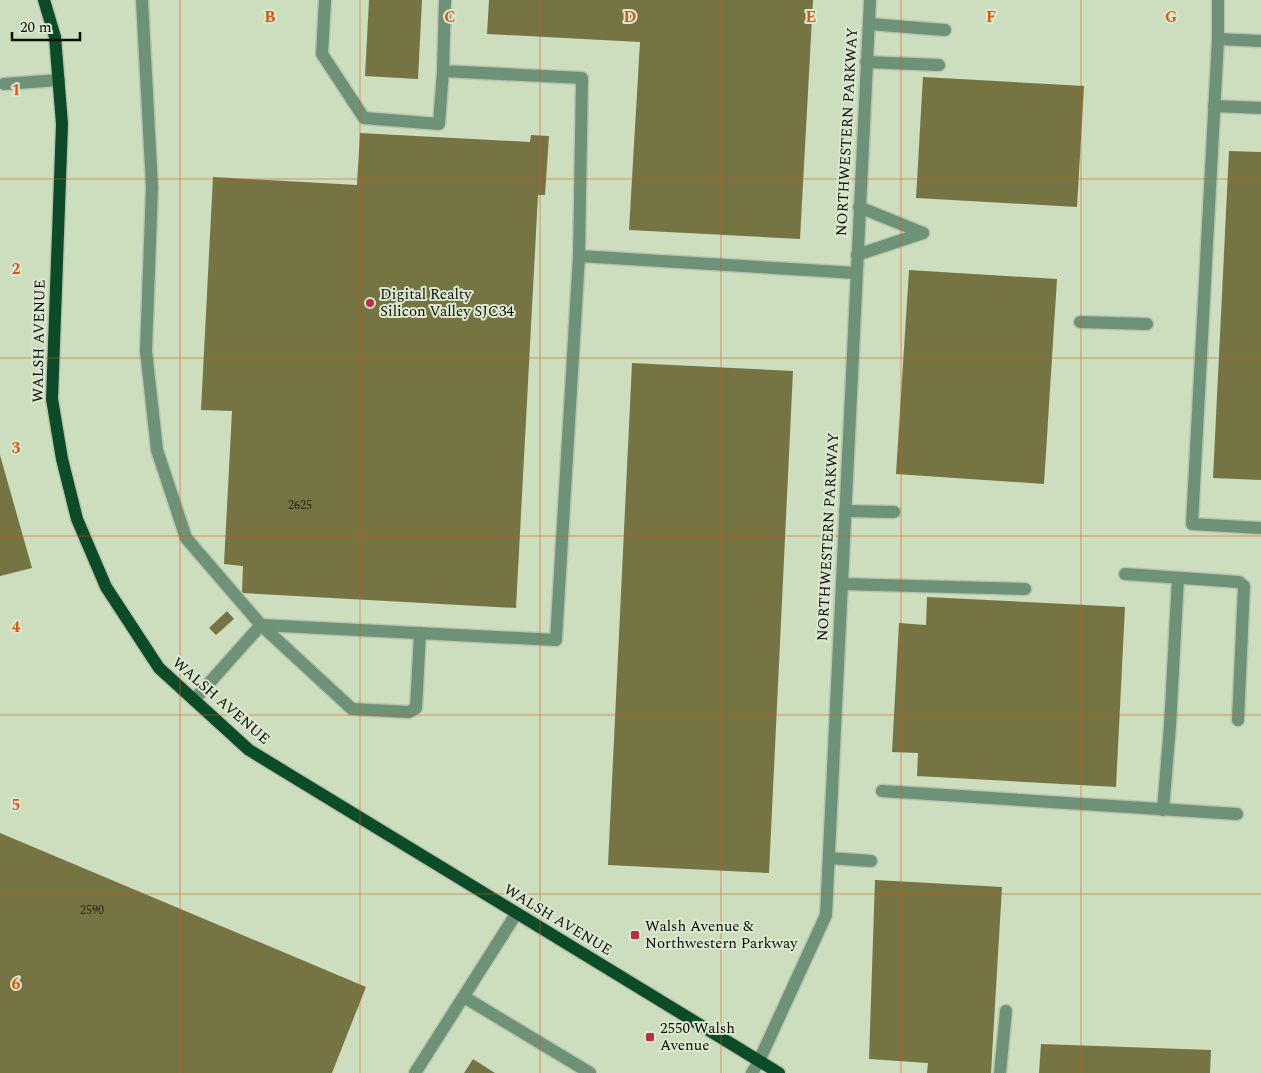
<svg xmlns="http://www.w3.org/2000/svg" width="1261" height="1073" viewBox="0 0 1261 1073" font-family="Spectral,serif">
	<rect width="100%" height="100%" fill="#dbe8cf"/>
	<rect fill="#cddebe" x="0" y="0" width="1261" height="1073"/>
	<g fill="#767443">
		<path d="M369,0H422L418,79L365,76Z"/>
		<path d="M489,0H813L800,239L629,230L640,42L487,34Z"/>
		<path d="M923,77L1084,86L1077,207L916,198Z"/>
		<path d="M360,133L530,142L531,135L549,136L545,195H538L516,608L242,593L243,566L224,564L232,411L201,410L213,177L357,185Z"/>
		<path d="M1229,151L1261,152V480L1213,478Z"/>
		<path d="M909,270L1057,279L1044,484L896,474Z"/>
		<path d="M632,363L793,371L769,873L608,865Z"/>
		<path d="M0,455L32,568L0,576Z"/>
		<path d="M927,597L1125,607L1116,787L917,776L918,753L892,752L899,623L926,625Z"/>
		<path d="M227,611L234,619L216,635L209,628Z"/>
		<path d="M0,833L366,987L332,1073H0Z"/>
		<path d="M875,880L1002,887L991,1073H927L928,1063L869,1059Z"/>
		<path d="M1041,1044L1211,1050L1210,1073H1039Z"/>
		<path d="M473,1059L495,1073H464Z"/>
	</g>
	<g fill="none" stroke-linecap="round" stroke-linejoin="round">
		<defs>
			<g id="minor">
				<path d="M142,0L152,187L146,351L157,450L186,538L261,625L352,709L409,712L416,708L420,633"/>
				<path d="M325,0L322,54L364,118L439,124L443,71"/>
				<path d="M445,0L443,71L582,78L579,256"/>
				<path d="M1218,0V39L1192,524L1261,528"/>
				<path d="M869,24L945,30"/>
				<path d="M1218,39L1261,41"/>
				<path d="M866,62L939,65"/>
				<path d="M4,84L59,80"/>
				<path d="M1214,106L1261,108"/>
				<path d="M859,207L923,233"/>
				<path d="M857,255L923,233"/>
				<path d="M1080,322L1147,324"/>
				<path d="M845,511L894,512"/>
				<path d="M1125,574L1239,582L1244,586L1238,720"/>
				<path d="M842,584L1025,589"/>
				<path d="M261,625L556,640L579,256L856,273"/>
				<path d="M194,700L261,625"/>
				<path d="M882,791L1237,814"/>
				<path d="M1163,810L1170,726L1178,578"/>
				<path d="M829,858L871,861"/>
				<path d="M464,997L590,1073"/>
				<path d="M415,1073L516,914"/>
				<path d="M752,1073L759,1061L826,915L870,0"/>
				<path d="M1000,1073L1006,1011"/>
			</g>
			<path id="major" d="M44,0L55,37L62,124L52,399L62,459L77,519L106,587L159,668L249,750L779,1073"/>
		</defs>
		<use href="#minor" stroke="#bac5af" stroke-width="15"/>
		<use href="#major" stroke="#bac5af" stroke-width="15"/>
		<use href="#minor" stroke="#6d9277" stroke-width="12"/>
		<use href="#major" stroke="#0c4b27" stroke-width="12"/>
	</g>
	<path fill="none" stroke="#dd550c" stroke-width="1" stroke-opacity="0.55" d="M180,0V1073M360,0V1073M540,0V1073M721,0V1073M901,0V1073M1081,0V1073M0,179H1261M0,358H1261M0,536H1261M0,715H1261M0,894H1261"/>
	<g fill="#bc2b47" stroke="#dbe8cf" stroke-width="2">
		<circle cx="370" cy="303" r="5"/>
		<rect x="630" y="930" width="10" height="10" rx="2.5"/>
		<rect x="645" y="1032" width="10" height="10" rx="2.5"/>
	</g>
	<g text-anchor="middle" dominant-baseline="central" stroke-width="4" stroke-linejoin="round" paint-order="stroke">
		<g font-size="12" fill="#262816">
			<text x="300" y="505">2625</text>
			<text x="92" y="910">2590</text>
		</g>
		<g font-size="15" fill="#0b0f07" stroke="#dbe8cf">
			<text transform="translate(847 132) rotate(-87)">NORTHWESTERN PARKWAY</text>
			<text transform="translate(39 341) rotate(-89)">WALSH AVENUE</text>
			<text transform="translate(828 537) rotate(-87)">NORTHWESTERN PARKWAY</text>
			<text transform="translate(221 701) rotate(41)">WALSH AVENUE</text>
			<text transform="translate(558 920) rotate(31)">WALSH AVENUE</text>
		</g>
		<g font-size="15" fill="#0b0f07" stroke="#dbe8cf" text-anchor="start">
			<text x="380" y="294">Digital Realty<tspan x="380" dy="17">Silicon Valley SJC34</tspan></text>
			<text x="645" y="926">Walsh Avenue &amp;<tspan x="645" dy="17">Northwestern Parkway</tspan></text>
			<text x="660" y="1028">2550 Walsh<tspan x="660" dy="17">Avenue</tspan></text>
		</g>
	</g>
	<g font-size="16" text-anchor="middle" font-weight="bold" fill="#dd550c" stroke="#dbe8cf" stroke-width="4" stroke-linejoin="round" paint-order="stroke">
		<text x="270" y="22">B</text>
		<text x="450" y="22">C</text>
		<text x="630" y="22">D</text>
		<text x="811" y="22">E</text>
		<text x="991" y="22">F</text>
		<text x="1171" y="22">G</text>
		<text x="16" y="95">1</text>
		<text x="16" y="274">2</text>
		<text x="16" y="453">3</text>
		<text x="16" y="632">4</text>
		<text x="16" y="810">5</text>
		<text x="16" y="989">6</text>
	</g>
	<path d="M12 32v8h68v-8" fill="none" stroke="#0b0f07" stroke-width="2.5"/>
	<text x="20" y="32" font-size="15" fill="#0b0f07" stroke="#dbe8cf" stroke-width="4" paint-order="stroke">20 m</text>
</svg>
